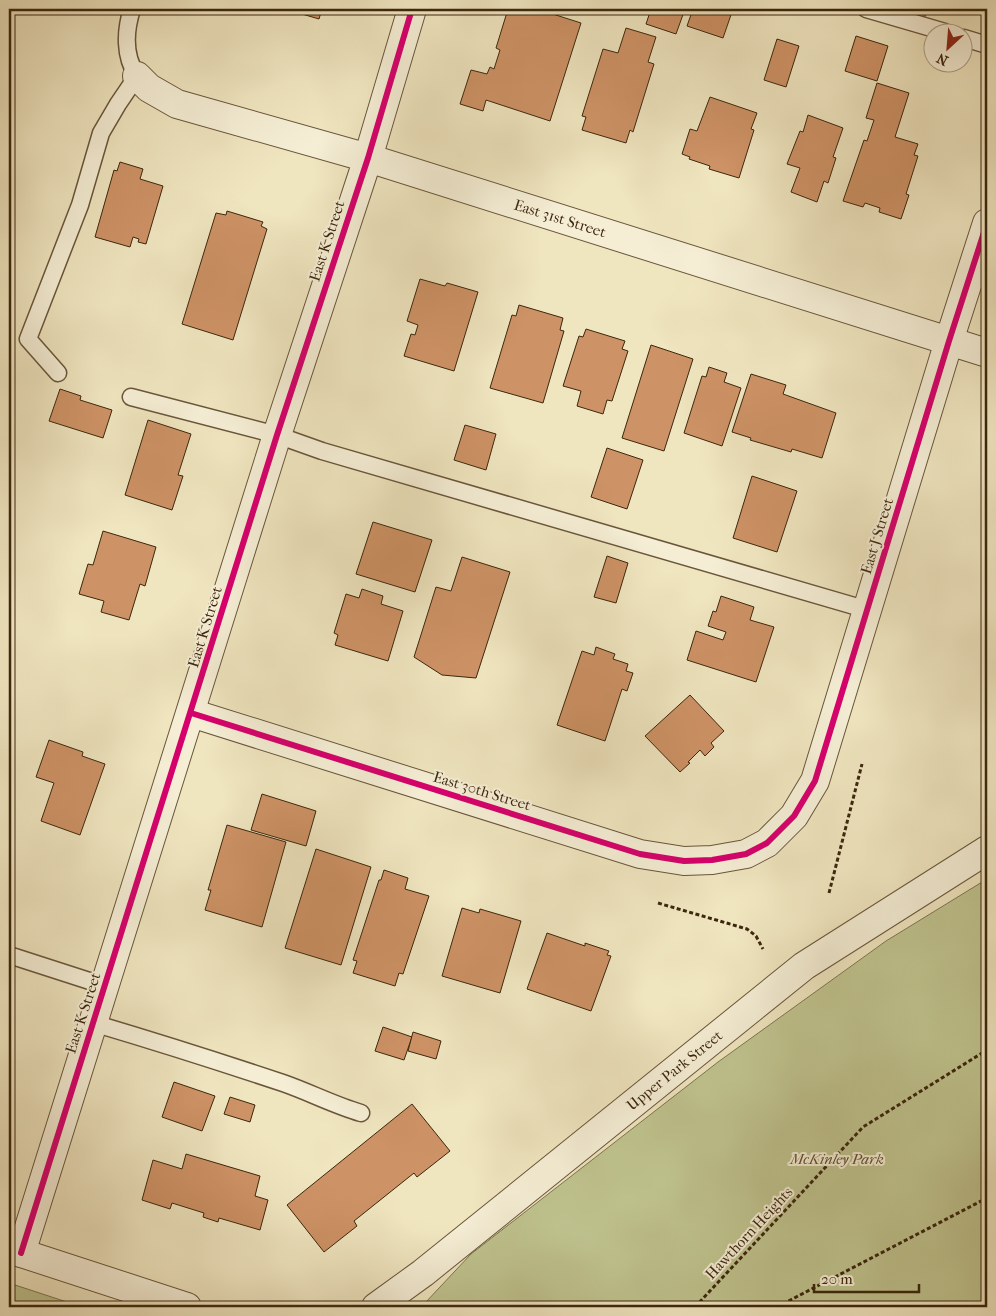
<svg xmlns="http://www.w3.org/2000/svg" width="996" height="1316" viewBox="0 0 996 1316" font-family="'IM FELL French Canon',serif">
	<rect width="100%" height="100%" fill="#efe5bf"/>
	<filter id="stains"><feTurbulence type="fractalNoise" baseFrequency=".004" numOctaves="4"/><feColorMatrix values="0 0 0 0 .2 0 0 0 0 .09 0 0 0 0 .02 0 0 0 .5 -.17"/></filter>
	<radialGradient id="worn" r=".72"><stop offset=".6" stop-color="#630" stop-opacity="0"/><stop offset="1" stop-color="#630" stop-opacity=".3"/></radialGradient>
	<g fill="#bfc38e" stroke="#7e754e">
		<path d="M987,879V1307H419L425,1303L471,1254L718,1062L886,941Z"/>
		<path d="M9,1283L82,1307H9Z"/>
	</g>
	<g fill="#cd9265" stroke="#3c270e">
		<path d="M285,9H322L319,19Z"/>
		<path d="M508,9H537L581,23L550,121L486,100L483,111L460,104L471,70L487,74L490,67L494,69L500,50L496,48Z"/>
		<path d="M651,9H685L676,34L646,24Z"/>
		<path d="M693,9H733L723,38L687,26Z"/>
		<path d="M899,9H927L924,20L898,12Z"/>
		<path d="M626,28L656,37L648,62L654,64L633,132L630,130L626,143L582,130L586,117L582,116L603,49L618,53Z"/>
		<path d="M856,36L888,46L877,81L845,71Z"/>
		<path d="M777,39L799,46L786,87L764,80Z"/>
		<path d="M877,83L909,93L895,137L918,144L914,155L918,156L906,194L909,195L901,219L879,212L880,208L865,203L863,207L843,201L864,140L867,141L874,120L866,118Z"/>
		<path d="M710,97L757,113L751,129L754,130L739,178L709,169L710,166L689,159L690,157L682,154L690,129L697,131Z"/>
		<path d="M808,115L843,128L833,157L836,158L828,183L824,181L817,202L791,192L800,168L787,164L800,131L803,132Z"/>
		<path d="M120,162L143,169L140,179L163,186L146,244L138,242L139,239L133,237L130,247L95,237L114,170L117,171Z"/>
		<path d="M227,211L263,222L261,226L267,229L233,340L182,324L216,213L226,215Z"/>
		<path d="M420,279L445,286L447,283L478,292L454,371L404,356L411,334L415,335L418,325L407,321Z"/>
		<path d="M519,305L563,318L560,330L564,331L543,403L490,388L512,315L516,316Z"/>
		<path d="M586,329L625,341L622,349L628,351L612,401L607,400L603,414L577,406L581,391L563,386L579,336L583,337Z"/>
		<path d="M651,345L693,359L664,451L622,438Z"/>
		<path d="M709,367L727,373L724,382L741,388L722,446L684,433L702,376L706,377Z"/>
		<path d="M751,374L786,385L783,394L836,413L822,458L792,449L791,452L750,440L751,438L732,432Z"/>
		<path d="M60,389L81,396L80,400L112,410L103,438L49,421Z"/>
		<path d="M148,420L191,434L178,475L183,476L172,510L125,495Z"/>
		<path d="M465,425L496,434L486,470L454,460Z"/>
		<path d="M607,448L643,460L627,509L591,497Z"/>
		<path d="M752,476L797,491L777,552L733,538Z"/>
		<path d="M373,522L432,540L415,592L356,574Z"/>
		<path d="M103,531L156,547L145,586L140,584L129,620L101,612L104,601L79,594L88,564L93,565Z"/>
		<path d="M607,556L628,563L616,603L594,597Z"/>
		<path d="M462,557L510,572L476,678L442,675L414,657L436,587L451,591Z"/>
		<path d="M362,589L383,596L381,604L403,611L388,661L335,645L338,635L334,633L346,594L359,598Z"/>
		<path d="M721,596L754,607L750,620L774,627L756,682L687,660L696,631L723,640L726,632L708,626L713,611L716,612Z"/>
		<path d="M596,647L615,654L613,659L628,664L626,671L633,673L627,691L622,689L605,741L557,725L582,651L594,655Z"/>
		<path d="M690,695L724,731L711,743L714,747L705,756L700,750L688,762L690,763L680,772L645,736Z"/>
		<path d="M49,740L83,752L82,756L105,764L80,835L41,821L54,783L36,777Z"/>
		<path d="M262,794L316,811L306,846L251,830Z"/>
		<path d="M227,825L286,842L262,927L205,910L211,890H208Z"/>
		<path d="M316,849L371,867L341,965L285,948Z"/>
		<path d="M384,870L408,878L405,889L429,896L403,974L399,973L395,986L353,973L357,961L353,960L379,880H381Z"/>
		<path d="M462,908L479,913L480,909L521,921L500,993L442,976Z"/>
		<path d="M547,933L585,946V943L609,951L607,955L611,956L591,1011L527,989Z"/>
		<path d="M383,1027L412,1037L404,1060L375,1051Z"/>
		<path d="M413,1032L441,1041L436,1059L408,1051Z"/>
		<path d="M174,1082L215,1096L202,1131L162,1117Z"/>
		<path d="M230,1097L255,1105L250,1122L224,1114Z"/>
		<path d="M412,1104L450,1151L417,1177L414,1173L354,1221L357,1226L324,1252L287,1205Z"/>
		<path d="M186,1154L260,1176L255,1196L268,1200L260,1230L219,1218L218,1222L203,1217L204,1213L172,1203L170,1209L142,1200L153,1160L182,1169Z"/>
	</g>
	<g fill="none" stroke-linecap="round" stroke-linejoin="round">
		<defs>
			<g id="lane">
				<path d="M866,9L945,32"/>
				<path d="M964,38L987,45"/>
				<path d="M58,373L28,339L80,205L101,133L118,104L137,76C124,56 125,31 132,9"/>
				<path d="M131,397L277,435L322,451L868,610"/>
				<path d="M9,955L105,986"/>
				<path d="M93,1023C157,1042 220,1062 283,1083C309,1092 334,1105 361,1113"/>
			</g>
			<g id="street">
				<path id="s1" d="M137,76L149,88L177,104L368,158L987,353"/>
				<path d="M191,713L640,854L684,861L712,860L746,854L767,843L794,816L815,781L949,341L987,223"/>
				<path d="M9,1249L187,1307"/>
				<path d="M21,1253L277,435L368,158L412,9"/>
				<path id="s2" d="M376,1307L423,1273L804,966L987,850"/>
			</g>
		</defs>
		<use href="#lane" stroke="#69563a" stroke-width="19"/>
		<use href="#street" stroke="#69563a" stroke-width="30"/>
		<g stroke="#3c270e" stroke-width="3" stroke-dasharray="4 2.5" stroke-linecap="butt">
			<path d="M829,893L862,764"/>
			<path d="M658,903L747,929L756,936L763,949"/>
			<path d="M695,1307L863,1127L987,1050"/>
			<path d="M777,1307L987,1198"/>
		</g>
		<use href="#lane" stroke="#f5eed5" stroke-width="16"/>
		<use href="#street" stroke="#f5eed5" stroke-width="28"/>
		<defs>
			<g id="cycleway">
				<path d="M191,713L640,854L684,861L712,860L746,854L767,843L794,816L815,781L949,341L987,223"/>
				<path d="M21,1253L277,435L368,158L412,9"/>
			</g>
		</defs>
		<use href="#cycleway" stroke="#f5eed5" stroke-width="9"/>
		<use href="#cycleway" stroke="#d6006c" stroke-width="6"/>
	</g>
	<g text-anchor="middle" dominant-baseline="central" stroke-width="4" stroke-linejoin="round" paint-order="stroke">
		<g font-size="15" fill="#3c270e" stroke="#f5eed5">
			<text stroke="none"><textPath href="#s1" startOffset="449">East 31st Street</textPath></text>
			<text transform="translate(327 241) rotate(-72)">East K Street</text>
			<text transform="translate(877 536) rotate(-73)">East J Street</text>
			<text transform="translate(205 627) rotate(-73)">East K Street</text>
			<text transform="translate(482 791) rotate(17)">East 30th Street</text>
			<text transform="translate(83 1013) rotate(-72)">East K Street</text>
			<text stroke="none"><textPath href="#s2" startOffset="381">Upper Park Street</textPath></text>
			<text transform="translate(749 1233) rotate(-47)">Hawthorn Heights</text>
		</g>
		<g font-size="15" font-style="italic" fill="#5d4e2e" stroke="#f5eed5">
			<text x="837" y="1159">McKinley Park</text>
		</g>
	</g>
	<rect width="996" height="1316" fill="none" stroke="#efe5bf" stroke-width="30"/>
	<rect x="10" y="10" width="976" height="1296" fill="none" stroke="#3c270e" stroke-width="2.5"/>
	<rect x="15" y="15" width="966" height="1286" fill="none" stroke="#3c270e"/>
	<g transform="translate(948 48) rotate(206)"><circle r="24" fill="#f5eed5" stroke="#ab9e85"/>
	<path d="M0-4L9 19L0 12L-9 19Z" fill="#8f2418"/>
	<text y="-8" font-size="14" font-weight="bold" text-anchor="middle" fill="#3c270e">N</text>
	</g>
	<path d="M814 1284v8h105v-8" fill="none" stroke="#3c270e" stroke-width="2.5"/>
	<text x="821" y="1284" font-size="15" fill="#3c270e" stroke="#f5eed5" stroke-width="4" paint-order="stroke">20 m</text>
	<rect width="100%" height="100%" filter="url(#stains)"/>
	<rect width="100%" height="100%" fill="url(#worn)"/>
</svg>
